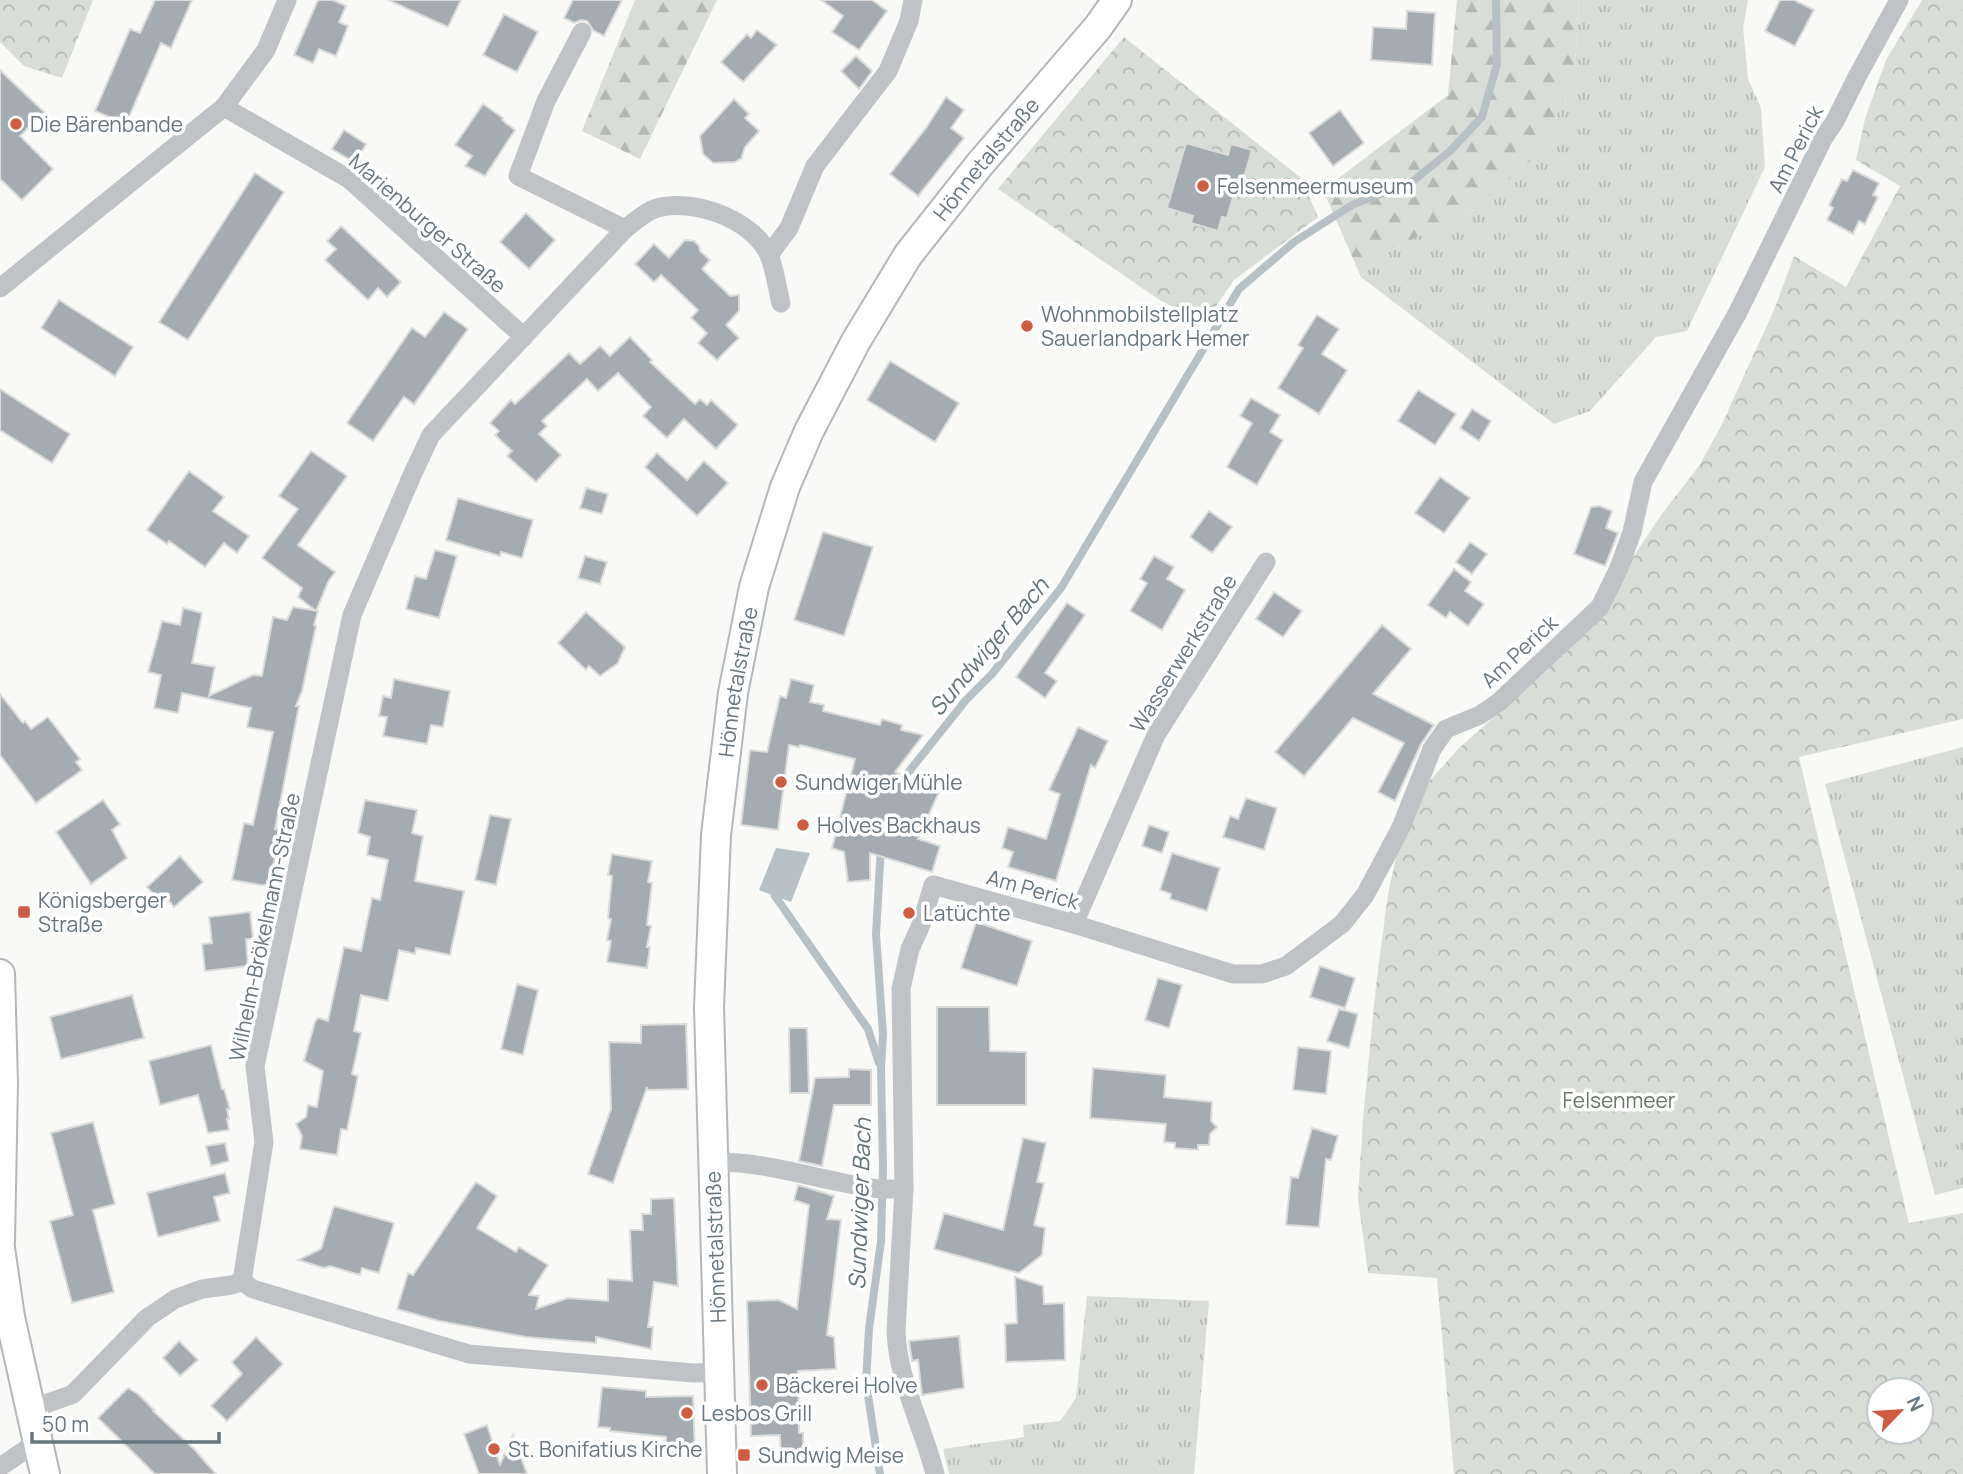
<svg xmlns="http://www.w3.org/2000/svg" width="1963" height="1474" viewBox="0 0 1963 1474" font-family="Manrope,sans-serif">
	<defs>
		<pattern id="grass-tufts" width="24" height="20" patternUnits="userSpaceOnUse" patternTransform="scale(1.75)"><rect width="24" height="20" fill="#d9ddd7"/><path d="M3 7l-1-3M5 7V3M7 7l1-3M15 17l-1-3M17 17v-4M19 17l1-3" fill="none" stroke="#b4b8b4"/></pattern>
		<pattern id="forest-firs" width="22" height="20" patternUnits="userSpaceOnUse" patternTransform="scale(1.75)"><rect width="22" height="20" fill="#d9ddd7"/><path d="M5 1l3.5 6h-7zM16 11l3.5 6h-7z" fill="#b4b8b4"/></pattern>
		<pattern id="park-crowns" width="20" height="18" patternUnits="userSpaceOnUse" patternTransform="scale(1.75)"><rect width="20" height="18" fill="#d9ddd7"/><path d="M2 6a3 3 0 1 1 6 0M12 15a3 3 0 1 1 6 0" fill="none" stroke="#b4b8b4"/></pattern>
	</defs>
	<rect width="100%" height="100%" fill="#f9f9f7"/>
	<g fill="url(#grass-tufts)">
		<path d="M1579,0H1748L1743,27L1748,79L1761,108L1765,167L1687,331L1656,337L1590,411L1554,424L1361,277L1384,253L1474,210L1575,64Z"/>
		<path d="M1963,747V1188L1935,1195L1825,784Z"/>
		<path d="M1087,1296L1209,1301L1194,1474H949L943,1449L1024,1437L1023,1425L1060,1421L1076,1398Z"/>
	</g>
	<g fill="url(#forest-firs)">
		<path d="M635,0H717L640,159L582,131Z"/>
		<path d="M1457,0H1579L1575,64L1546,147L1474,210L1384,253L1361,277L1323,190L1448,95Z"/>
	</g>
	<g fill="url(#park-crowns)" fill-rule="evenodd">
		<path d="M0,0H93L62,78L24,66L0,42Z"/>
		<path d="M1922,0H1963V719L1799,757L1909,1223L1963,1213V1474H1454L1437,1278L1368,1273L1358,1198L1363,1119L1376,985L1388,894L1400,839L1426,785L1458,749L1546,671L1588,625L1661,515L1699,466L1721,426L1774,310L1794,256L1846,287L1900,186L1856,160L1865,119L1886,60ZM1879,1390H1921V1432H1879Z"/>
		<path d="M1124,37L1301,178L1318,217L1234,280L1204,324L1158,299L998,189Z"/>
	</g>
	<path fill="#b7c1c5" d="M776,848L810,853L791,902L759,890Z"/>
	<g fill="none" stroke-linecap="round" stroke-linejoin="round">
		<g stroke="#b7c1c5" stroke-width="8">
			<path d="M899,784L966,700L992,674L1061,588L1239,289L1294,242L1352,205L1413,181L1450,151L1482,117L1497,64L1496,0"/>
			<path d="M775,896L868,1029L879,1063"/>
			<path d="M880,1474L866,1382L869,1329L881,1241L883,1168L881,1069L883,1034L876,934L881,846"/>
		</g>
	</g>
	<g fill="#a4acb1" stroke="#dbdbd9" stroke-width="2">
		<path d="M155,0H192L171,48L161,43L126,124L95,111L130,29L140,33Z"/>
		<path d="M318,0H333L346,6L339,22L348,26L336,56L319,49L313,63L294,55Z"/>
		<path d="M388,0H461L448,27Z"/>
		<path d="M573,0H622L604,36L594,31L587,21L581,20L574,23L564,18Z"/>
		<path d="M821,0H872L887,11L859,50L832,32L843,16Z"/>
		<path d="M1780,0H1794L1814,10L1795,46L1765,31Z"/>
		<path d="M1407,11L1435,13L1432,65L1371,60L1373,27L1406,29Z"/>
		<path d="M504,14L538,32L517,72L483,55Z"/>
		<path d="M757,30L777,45L743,82L721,62L747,34L751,38Z"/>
		<path d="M856,56L872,71L859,89L841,71Z"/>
		<path d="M0,70L44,112L20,136L53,169L22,200L0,179Z"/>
		<path d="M946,97L964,110L951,128L964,138L918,196L890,174L926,128Z"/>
		<path d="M734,99L749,114L745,118L759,131L745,147L741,159L735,162L713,163L703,154L700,136Z"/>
		<path d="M483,104L503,118L502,120L515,130L485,176L465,166L472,156L455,145Z"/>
		<path d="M1340,110L1364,143L1333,166L1309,133Z"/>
		<path d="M344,130L366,144L355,163L332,149Z"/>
		<path d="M1186,143L1228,155L1231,144L1252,150L1241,188L1236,187L1227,218L1222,217L1218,231L1191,223L1193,216L1167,208Z"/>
		<path d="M1853,170L1879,183L1873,195L1878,197L1865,224L1859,221L1853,234L1827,220L1833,208L1829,205L1842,179L1847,181Z"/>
		<path d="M255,173L284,192L188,340L159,322Z"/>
		<path d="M526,213L555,240L529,269L500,242Z"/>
		<path d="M341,226L401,282L387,297L378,288L368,300L325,260L336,249L327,241Z"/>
		<path d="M685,240L694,241L699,246L700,251L710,260L702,269L730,296L739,295V311L726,325L739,338L717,360L698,343L707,333L691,318L698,310L661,275L654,282L635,264L654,244L669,258Z"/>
		<path d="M59,300L133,347L115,376L41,328Z"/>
		<path d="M444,312L468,329L414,404L404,397L373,441L347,423L412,328L425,337Z"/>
		<path d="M1317,315L1339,329L1322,354L1347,370L1319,414L1278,388L1303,348L1298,345Z"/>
		<path d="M630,337L652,360L650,362L695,404L700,399L707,405L711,400L738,425L716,449L684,419L667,438L643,416L651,407L618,373L598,391L587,379L542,421L547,426L539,434L561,455L536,482L507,456L512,451L495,435L499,431L490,423L511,400L515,404L569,353L580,364L600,346L610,356Z"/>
		<path d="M890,361L959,403L935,442L867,400Z"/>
		<path d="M0,389L70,434L52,463L0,430Z"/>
		<path d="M1418,390L1456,414L1435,445L1398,421Z"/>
		<path d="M1251,398L1280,415L1270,432L1283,440L1257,485L1227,467L1252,423L1240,416Z"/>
		<path d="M1472,409L1491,421L1479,441L1460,428Z"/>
		<path d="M311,451L347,476L298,545L335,572L328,582L316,611L298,597L302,588L262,558L298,509L279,496Z"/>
		<path d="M657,453L687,480L704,461L728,483L697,516L645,467Z"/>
		<path d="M189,471L224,497L213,511L249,536L237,553L224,543L205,567L169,541L167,544L147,530Z"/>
		<path d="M1440,477L1470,498L1444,533L1415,513Z"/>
		<path d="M586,488L608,494L602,514L580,508Z"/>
		<path d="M458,498L533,520L522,558L501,552L500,556L446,540Z"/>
		<path d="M1600,506L1612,511L1606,528L1618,533L1605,566L1574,554L1591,507Z"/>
		<path d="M1209,511L1232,527L1212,553L1190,537Z"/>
		<path d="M823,532L873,547L844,636L794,620Z"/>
		<path d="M1470,542L1487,554L1472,574L1456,562Z"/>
		<path d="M435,550L457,556L439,618L406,609L415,576L426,579Z"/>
		<path d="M585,556L607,562L600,584L578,578Z"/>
		<path d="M1154,556L1174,567L1167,579L1185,590L1162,630L1130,611L1147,583L1140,579Z"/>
		<path d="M1454,569L1471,582L1465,591L1484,604L1468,626L1450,612L1446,618L1428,605Z"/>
		<path d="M1274,592L1302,611L1283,637L1256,619Z"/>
		<path d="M1067,603L1085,615L1045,673L1057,681L1045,698L1016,677Z"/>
		<path d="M293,607L318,611L314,625L316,626L302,691L296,706H299L275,829L281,830L269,885H261L232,880L244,823L253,825L273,732L247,727L251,708L182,693L178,713L154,708L161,675L148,672L162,621L180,625L183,608L202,613L192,663L215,667L209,696L253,675L262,676L273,617L287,620Z"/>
		<path d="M586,612L625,647L618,663L600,676L589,666L586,670L558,643Z"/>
		<path d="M1382,625L1411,649L1373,694L1434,725L1421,744L1395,801L1378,792L1404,743L1353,718L1304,776L1275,752Z"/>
		<path d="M394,679L450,691L443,727L431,725L427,744L383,736L387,717L379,716L383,696L391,698Z"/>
		<path d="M791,679L814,685L810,702L824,705L823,711L880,725L882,719L902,725L901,730L923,735L895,772L939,792L918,839L940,846L932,872L870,853V880L848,882L844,852L832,848L855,759L800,745L799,747L789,745L778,830L741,825L750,750L767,752L780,696L786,698Z"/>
		<path d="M0,694L23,723L25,721L31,729L48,717L80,759L76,762L82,770L36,803L0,755Z"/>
		<path d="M1078,727L1108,741L1095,768L1091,765L1056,881L1008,867L1013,852L1002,848L1008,827L1046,839L1060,794L1049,790Z"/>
		<path d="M1246,798L1277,808L1264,850L1223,837L1230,816L1238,819Z"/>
		<path d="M103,800L120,824L112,830L127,858L91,884L56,832Z"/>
		<path d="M365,800L417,810L412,833L423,836L415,881L464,891L450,955L416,948L415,954L399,950L388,1001L361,995L354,1031L361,1033L352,1074L358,1076L347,1130L341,1129L337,1155L300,1149L302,1136L296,1124L306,1117L308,1105L317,1107L323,1071L304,1061L315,1022L318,1018L328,1021L344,947L361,951L372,898L380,900L388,860L367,855L370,837L358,833Z"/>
		<path d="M490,815L511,819L496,885L475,880Z"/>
		<path d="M1149,825L1169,832L1162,853L1142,846Z"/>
		<path d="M1172,853L1220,868L1207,911L1170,899L1171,894L1160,890Z"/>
		<path d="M612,854L652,861L648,882L652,883L647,925L651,926L647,947H650L647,968L607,962L611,941L607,940L611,919L608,918L612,876L608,875Z"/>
		<path d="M180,856L203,882L174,907L166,897L160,902L147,887Z"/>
		<path d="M250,912L253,939H246L248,966L205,971L202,944L212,943L209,917Z"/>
		<path d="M976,922L1032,941L1017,986L961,968Z"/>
		<path d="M1320,966L1355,978L1345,1008L1310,997Z"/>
		<path d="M1158,978L1182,985L1169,1028L1145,1020Z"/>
		<path d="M517,984L538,990L523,1055L501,1049Z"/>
		<path d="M132,995L144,1038L61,1059L50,1017Z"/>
		<path d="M937,1007H989L990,1051L1026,1052V1105H937Z"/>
		<path d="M1339,1009L1358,1014L1349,1048L1327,1041Z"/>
		<path d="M686,1024L688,1089L647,1090V1087L613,1183L588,1174L611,1109L609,1042L641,1043V1025Z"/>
		<path d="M789,1028H807L809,1093H790Z"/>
		<path d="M211,1045L222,1089H224L230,1109H227L229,1119H227L229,1130L208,1133L198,1095L160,1105L149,1061Z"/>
		<path d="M1298,1047L1331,1051L1326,1094L1293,1090Z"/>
		<path d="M1093,1068L1166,1075L1164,1097L1212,1102L1211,1121L1217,1127L1210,1134L1209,1145H1198V1150L1175,1148V1143L1164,1142L1166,1124L1090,1118Z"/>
		<path d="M849,1069L871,1070V1105H834L822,1166L799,1161L815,1078L849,1077Z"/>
		<path d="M93,1122L115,1204L93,1210L114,1292L72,1303L50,1221L73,1215L51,1133Z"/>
		<path d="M1312,1128L1338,1136L1331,1160L1326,1159L1319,1227L1286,1225L1291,1177L1298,1178Z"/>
		<path d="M1023,1138L1046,1143L1037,1182L1044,1183L1034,1225L1045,1228L1042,1255L1019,1273L934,1249L944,1213L1003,1230Z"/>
		<path d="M225,1143L229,1161L211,1166L206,1146Z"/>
		<path d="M225,1173L230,1193L214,1197L220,1221L158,1237L147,1193Z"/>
		<path d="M476,1182L497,1196L477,1228L516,1252L519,1247L548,1265L529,1295L539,1296L536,1309L568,1298L608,1301V1279L632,1281L630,1230H643L642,1214H651V1199L674,1198L678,1286L654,1282L648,1327H653L651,1349L596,1337V1343L526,1337L439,1321L397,1309L408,1273L413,1275Z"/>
		<path d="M798,1185L834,1196L827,1219L841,1220L827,1335L834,1337L836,1369L798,1371L799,1433H803L804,1459L781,1460L780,1435L751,1436L747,1301L779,1300L797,1309L809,1205L794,1200Z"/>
		<path d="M334,1206L394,1223L379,1273L362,1268L360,1275L330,1266L324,1268L298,1260L321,1249Z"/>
		<path d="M1015,1277L1043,1286L1044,1304L1064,1303L1065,1360L1006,1362L1005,1324L1017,1323Z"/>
		<path d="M959,1336L964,1388L922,1395L918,1360L912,1361L909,1341Z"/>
		<path d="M256,1337L283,1364L227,1421L211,1406L242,1374L232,1362Z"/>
		<path d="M179,1341L198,1360L180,1376L163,1358Z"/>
		<path d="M602,1387L646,1391V1397L693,1396L695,1456L666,1453V1437L610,1431V1428L598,1427Z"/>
		<path d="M128,1388L138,1394L154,1410L153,1411L194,1449L216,1474H155L98,1418Z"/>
		<path d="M487,1425L500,1465L513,1435L527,1474H479L464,1434Z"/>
	</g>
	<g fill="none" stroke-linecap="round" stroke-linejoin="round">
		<defs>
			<g id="secondary">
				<path d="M0,974L3,1083L0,1241"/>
				<path d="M0,1248L10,1317L45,1474"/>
				<path id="s1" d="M722,1474L709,1007L716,835L733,693L754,587L785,487L809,431L856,341L908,255L980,164L1098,27L1117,0"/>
			</g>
		</defs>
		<use href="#secondary" stroke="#b1b7bb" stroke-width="32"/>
		<g stroke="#bfc3c6" stroke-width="19">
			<path d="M582,32L546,101L518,176L625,229"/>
			<path d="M224,107L349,179L524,337"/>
			<path d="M769,255L789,228L815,166L888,71L909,21L913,0"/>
			<path d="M0,288L224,107L266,50L287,0"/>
			<path d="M1074,924L1156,735L1266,562"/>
			<path d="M712,1162C765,1161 815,1179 866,1187C878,1190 892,1189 904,1189"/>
			<path d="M242,1281L264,1142L255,1066L352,615L413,473L431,435L625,229C634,222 646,211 657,208C693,198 753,219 769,255C775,269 777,288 781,303"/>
			<path d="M242,1281L253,1289L469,1354L694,1373L718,1372"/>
			<path d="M29,1410L73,1394L147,1318L175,1299L202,1289L232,1285L242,1281"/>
			<path d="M0,1467L37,1442"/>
			<path d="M935,1474C923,1426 898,1382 896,1331L904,1189L901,989L910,949L921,925L933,885L1074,924L1233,974H1262L1286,966L1342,924L1365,895L1386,856L1402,825L1432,749L1446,729L1480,715L1499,702L1600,607L1619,568L1632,532L1643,482L1738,312L1823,139L1835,121L1858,75L1899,0"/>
		</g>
		<use href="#secondary" stroke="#fff" stroke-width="28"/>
	</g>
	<g fill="#cf5b41" stroke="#fff" stroke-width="2.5">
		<circle cx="16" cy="124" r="7"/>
		<circle cx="1203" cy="186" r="7"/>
		<circle cx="1027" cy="326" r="7"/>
		<circle cx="781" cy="782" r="7"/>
		<circle cx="803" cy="825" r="7"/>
		<rect x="17" y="905" width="14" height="14" rx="3.5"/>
		<circle cx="909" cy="913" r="7"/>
		<circle cx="762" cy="1385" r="7"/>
		<circle cx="687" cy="1413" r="7"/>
		<circle cx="494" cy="1449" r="7"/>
		<rect x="737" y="1448" width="14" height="14" rx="3.5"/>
	</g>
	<g text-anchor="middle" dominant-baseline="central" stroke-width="7" stroke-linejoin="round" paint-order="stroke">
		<g font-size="21" fill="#67757e" stroke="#fff" text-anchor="start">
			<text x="30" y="124">Die Bärenbande</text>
			<text x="1217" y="186">Felsenmeermuseum</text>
			<text x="1041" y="314">Wohnmobilstellplatz<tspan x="1041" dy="24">Sauerlandpark Hemer</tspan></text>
			<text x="795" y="782">Sundwiger Mühle</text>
			<text x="817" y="825">Holves Backhaus</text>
			<text x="38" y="900">Königsberger<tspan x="38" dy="24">Straße</tspan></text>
			<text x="923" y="913">Latüchte</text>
			<text x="776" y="1385">Bäckerei Holve</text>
			<text x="701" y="1413">Lesbos Grill</text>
			<text x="508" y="1449">St. Bonifatius Kirche</text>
			<text x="758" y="1455">Sundwig Meise</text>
		</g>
		<g font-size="21" fill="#67757e" stroke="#fff">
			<text transform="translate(1795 149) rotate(-63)">Am Perick</text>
			<text stroke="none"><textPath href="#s1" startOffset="1382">Hönnetalstraße</textPath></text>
			<text transform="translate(428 223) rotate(41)">Marienburger Straße</text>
			<text transform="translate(1519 651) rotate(-43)">Am Perick</text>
			<text transform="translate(1183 653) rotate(-58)">Wasserwerkstraße</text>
			<text stroke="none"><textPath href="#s1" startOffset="794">Hönnetalstraße</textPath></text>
			<text transform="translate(1033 889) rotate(16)">Am Perick</text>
			<text transform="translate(264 927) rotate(-78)">Wilhelm-Brökelmann-Straße</text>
			<text transform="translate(715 1247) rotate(-92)">Hönnetalstraße</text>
		</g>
		<g font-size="21" fill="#697766" stroke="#fff">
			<text x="1619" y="1100">Felsenmeer</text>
		</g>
		<g font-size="23" font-style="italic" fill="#627378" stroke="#fff">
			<text transform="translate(988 646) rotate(-50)">Sundwiger Bach</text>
			<text transform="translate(859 1204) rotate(-88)">Sundwiger Bach</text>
		</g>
	</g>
	<g transform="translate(1900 1411) rotate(65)"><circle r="33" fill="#ffffff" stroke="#c2c8cb" stroke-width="2"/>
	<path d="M0-5L12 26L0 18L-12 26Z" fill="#cf5b41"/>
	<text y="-10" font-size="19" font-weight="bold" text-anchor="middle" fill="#67757e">N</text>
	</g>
	<path d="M32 1432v10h187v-10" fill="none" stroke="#67757e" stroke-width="3.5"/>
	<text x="42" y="1432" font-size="21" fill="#67757e" stroke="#ffffff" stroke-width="5" paint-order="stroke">50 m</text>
</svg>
